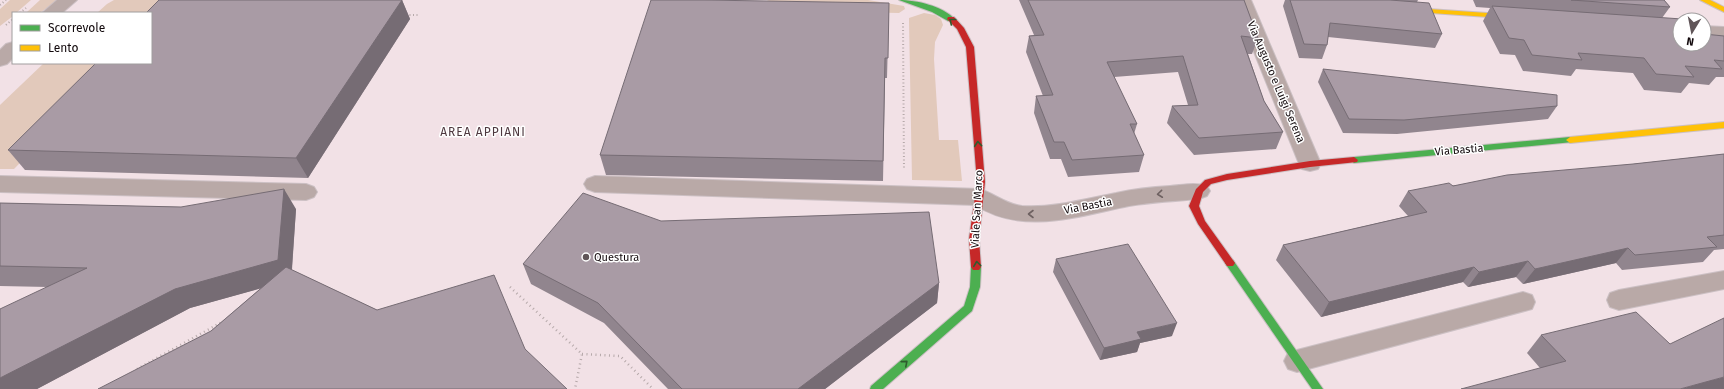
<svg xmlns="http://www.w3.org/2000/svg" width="1724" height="389" viewBox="0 0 1724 389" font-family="'Fira Sans',sans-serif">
	<rect width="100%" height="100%" fill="#f2e1e6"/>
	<g fill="#e2c9bb">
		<path d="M10,0H31L16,13H13V16L0,26V9Z"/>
		<path d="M40,0H59L41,12H27Z"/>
		<path d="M114,0H178L151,13H97L107,4Z"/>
		<path d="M769,0H868L904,6L905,9L899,13L753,10L752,8Z"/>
		<path d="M924,13L935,15L941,19L943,25L935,42L934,59L939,140H958L962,181L912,180L909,21V18Z"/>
		<path d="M44,63H117L14,169H0V105Z"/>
	</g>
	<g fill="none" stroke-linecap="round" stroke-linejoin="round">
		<defs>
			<g id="street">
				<path d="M57,0H77L62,13H42Z"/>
				<path d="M1233,0H1251L1321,164L1318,169L1310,171L1302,169L1299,164Z"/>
				<path d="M1704,26L1724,27V37L1704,36Z"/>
				<path d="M13,42V58L7,64L0,66V50L6,44Z"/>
				<path d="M0,176L306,184L314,187L317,192L314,197L306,200L0,192Z"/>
				<path d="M595,176L980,189C995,194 1006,204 1022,206C1054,208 1085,199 1116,193C1134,189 1152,187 1170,186C1183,185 1195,182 1207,186L1210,191L1207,196L1199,199C1176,201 1152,202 1129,206C1078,216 1023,236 975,205L595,192L587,189L584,184L587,179Z"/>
				<path d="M1724,271V289L1619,310L1610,307L1607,300L1610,293L1619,290Z"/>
				<path d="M1523,292L1532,295L1535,302L1532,309L1297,372L1288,369L1284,361L1288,353L1297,350Z"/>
			</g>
			<g id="fast">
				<path d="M899,0C917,0 942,6 955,19L954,21H948L932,12Z"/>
				<path d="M1570,137L1574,140L1573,142L1354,163L1350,160L1354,157Z"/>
				<path d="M1230,259L1233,260L1323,389H1312L1227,266L1225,263L1227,260Z"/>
				<path d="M976,263L979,264L981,267L980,287L972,311L883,389H870L871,386L964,306L970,287L971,267L973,264Z"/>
			</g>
			<g id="slow">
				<path d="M1700,0H1710L1724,7V12Z"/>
				<path d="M1399,7L1517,15L1521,17L1517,19L1402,11H1399Z"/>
				<path d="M1724,122V128L1570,143L1566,140L1570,137Z"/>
			</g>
			<g id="jam">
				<path d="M948,17H954L964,28L974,47L985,182L979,239L981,267L979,270H973L971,267L969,239L977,182L966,47L957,29L947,19Z"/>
				<path d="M1354,157L1358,160L1357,162L1310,167L1227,180L1211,184L1203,192L1199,206L1205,221L1235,263L1233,266H1227L1198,224L1189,206L1196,189L1205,180L1227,174L1310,161Z"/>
			</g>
		</defs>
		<use href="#street" stroke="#ccc0c4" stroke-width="2"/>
		<use href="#fast" stroke="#ccc0c4" stroke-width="2"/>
		<use href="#slow" stroke="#ccc0c4" stroke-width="2"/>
		<use href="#jam" stroke="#ccc0c4" stroke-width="2"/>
		<g stroke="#b6a9aa" stroke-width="2" stroke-dasharray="1 2.5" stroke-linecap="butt">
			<path d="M0,5L6,0"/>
			<path d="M20,13L26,8"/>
			<path d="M406,15H418"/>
			<path d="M903,23L904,170"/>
			<path d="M6,25L13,19"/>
		</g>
		<g stroke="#b6a9aa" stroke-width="2.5" stroke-dasharray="1 3.5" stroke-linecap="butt">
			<path d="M510,287L582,354L575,389"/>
			<path d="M582,354L620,356L653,389"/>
			<path d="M137,369L222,322"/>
		</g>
		<use href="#street" fill="#b9a9a7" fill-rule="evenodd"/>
		<use href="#fast" fill="#4caf50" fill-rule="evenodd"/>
		<use href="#slow" fill="#ffc107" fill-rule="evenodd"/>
		<use href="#jam" fill="#c62828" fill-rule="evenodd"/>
	</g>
	<g fill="#91858e">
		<path d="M402,0L410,19L308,178L25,170L8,150Z"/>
		<path d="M1019,0H1244L1258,38L1252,54H1248L1264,101L1283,132L1276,149L1194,155L1167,123L1172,106L1188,105L1178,72L1114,77L1137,124L1134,134L1144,155L1139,172L1068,177L1061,159H1050L1034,113L1036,96H1043L1026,52L1029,36L1034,35Z"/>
		<path d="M1285,0H1418L1417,2L1442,34L1435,48L1328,37L1327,45L1322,59L1299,58L1283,6Z"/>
		<path d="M1473,0H1664L1670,7L1662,18L1680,44L1724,36V77H1716L1709,85L1689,83L1681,93L1644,90L1633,73L1576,69L1571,76L1523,71L1515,55L1500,54L1483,21L1490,8L1476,7Z"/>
		<path d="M889,3L887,78H885L883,181L606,175L600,155Z"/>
		<path d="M1323,69L1557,106L1548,119L1397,134L1343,133L1318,82Z"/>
		<path d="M1724,154V249L1714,250L1703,262L1622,270L1616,263L1523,284L1516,277L1468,287L1463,282L1321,317L1276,260L1283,245L1408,216L1399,206L1408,191L1633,164Z"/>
		<path d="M0,203L181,207L296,209L292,270L377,310L525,349L211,331L261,288L190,308L37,389H0L48,287L0,286Z"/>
		<path d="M661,221L939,283L937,303L825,389H668L604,323L531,284L523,264Z"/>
		<path d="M1056,259L1172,336L1140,343L1137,352L1100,360L1053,272Z"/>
		<path d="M1541,335L1670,344L1724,389L1540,368L1527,353Z"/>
	</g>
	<g fill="#766c74">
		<path d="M402,0L410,19L308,178L296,158Z"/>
		<path d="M284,189L296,209L291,280L190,308L37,389H0V378Z"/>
		<path d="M1628,248L1616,263L1523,284L1535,269Z"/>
		<path d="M1528,261L1516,277L1468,287L1479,272Z"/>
		<path d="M1474,267L1463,282L1321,317L1329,302Z"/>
		<path d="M939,283L937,303L825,389H798Z"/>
		<path d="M1177,323L1172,336L1140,343L1137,352L1100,360L1104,348L1137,332Z"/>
		<path d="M1724,377V389H1680Z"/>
	</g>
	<g fill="#a99ba5" stroke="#766c74">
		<path d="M159,0H402L296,158L8,150L96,63H151V13H146Z"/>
		<path d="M651,0H704L889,3L888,58H885L883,161L600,155Z"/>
		<path d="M1028,0H1244L1258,38L1241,36L1264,101L1283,132L1199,138L1172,106L1198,105L1183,56L1107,62L1137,124H1130L1144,155L1072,160L1064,142H1054L1036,96L1053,95L1029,36L1044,35Z"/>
		<path d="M1290,0H1390L1429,3L1442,34L1330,23L1327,45L1304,44Z"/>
		<path d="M1571,0H1664L1670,7Z"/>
		<path d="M1492,6L1682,19V20H1680V44H1704V34L1724,36V61L1714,60L1722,69L1685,66L1694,77L1656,74L1644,58L1578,53L1582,60L1532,55L1524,40L1509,38Z"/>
		<path d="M1323,69L1557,95V106L1404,120L1349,119Z"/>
		<path d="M1724,154V235L1707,237L1717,247L1635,255L1628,248L1535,269L1528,261L1479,272L1474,267L1329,302L1283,245L1427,212L1408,191L1449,183L1453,186L1507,175L1633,164Z"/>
		<path d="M284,189L278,260L175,289L0,378V309L87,268L0,266V203L181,207Z"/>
		<path d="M583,193L661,221L929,212L939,283L798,389H682L598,303L523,264Z"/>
		<path d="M1128,244L1177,323L1137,332L1141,339L1104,348L1056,259Z"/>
		<path d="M286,267L377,310L494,275L525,349L567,389H98L211,331Z"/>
		<path d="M1636,312L1670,344L1724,318V377L1680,389H1461L1566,361L1541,335Z"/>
	</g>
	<defs><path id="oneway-chevron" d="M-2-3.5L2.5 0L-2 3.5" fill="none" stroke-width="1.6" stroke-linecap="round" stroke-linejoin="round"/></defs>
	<g stroke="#2f5c2e">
		<use href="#oneway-chevron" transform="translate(952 21) rotate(-141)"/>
		<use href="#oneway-chevron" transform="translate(978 144) rotate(-95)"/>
		<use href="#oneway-chevron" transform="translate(977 264) rotate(-97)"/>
		<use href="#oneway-chevron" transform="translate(905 363) rotate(-41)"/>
	</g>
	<g stroke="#6e6161">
		<use href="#oneway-chevron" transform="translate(1160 194) rotate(174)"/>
		<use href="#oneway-chevron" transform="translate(1031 214) rotate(180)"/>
	</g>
	<circle fill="#605558" stroke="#fff" stroke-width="1.5" cx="586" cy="257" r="4"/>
	<g text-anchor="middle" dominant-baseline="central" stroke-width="3" stroke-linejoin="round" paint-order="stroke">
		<g font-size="11" fill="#12090c" stroke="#fff">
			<text transform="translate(1276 82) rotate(67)">Via Augusto e Luigi Serena</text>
			<text transform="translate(1459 150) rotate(-5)">Via Bastia</text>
			<text transform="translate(1088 206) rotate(-11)">Via Bastia</text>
			<text transform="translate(977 209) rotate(-87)">Viale San Marco</text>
		</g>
		<g font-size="11" fill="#12090c" stroke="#fff" text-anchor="start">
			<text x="594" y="257">Questura</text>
		</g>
		<g font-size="12" letter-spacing="1" fill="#4e383f" stroke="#fff">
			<text x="483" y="132">AREA APPIANI</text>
		</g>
	</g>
	<rect x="12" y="12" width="140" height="52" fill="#ffffff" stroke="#a09d9e"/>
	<rect x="20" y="25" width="20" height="6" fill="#4caf50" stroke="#a09d9e"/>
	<text x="48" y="32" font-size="12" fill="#12090c">Scorrevole</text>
	<rect x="20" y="45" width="20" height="6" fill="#ffc107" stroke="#a09d9e"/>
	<text x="48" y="52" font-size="12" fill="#12090c">Lento</text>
	<g transform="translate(1692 32) rotate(190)"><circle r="19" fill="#ffffff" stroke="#a09d9e"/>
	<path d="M0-3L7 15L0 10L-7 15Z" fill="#605558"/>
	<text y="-6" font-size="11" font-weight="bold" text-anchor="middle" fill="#12090c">N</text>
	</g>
</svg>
